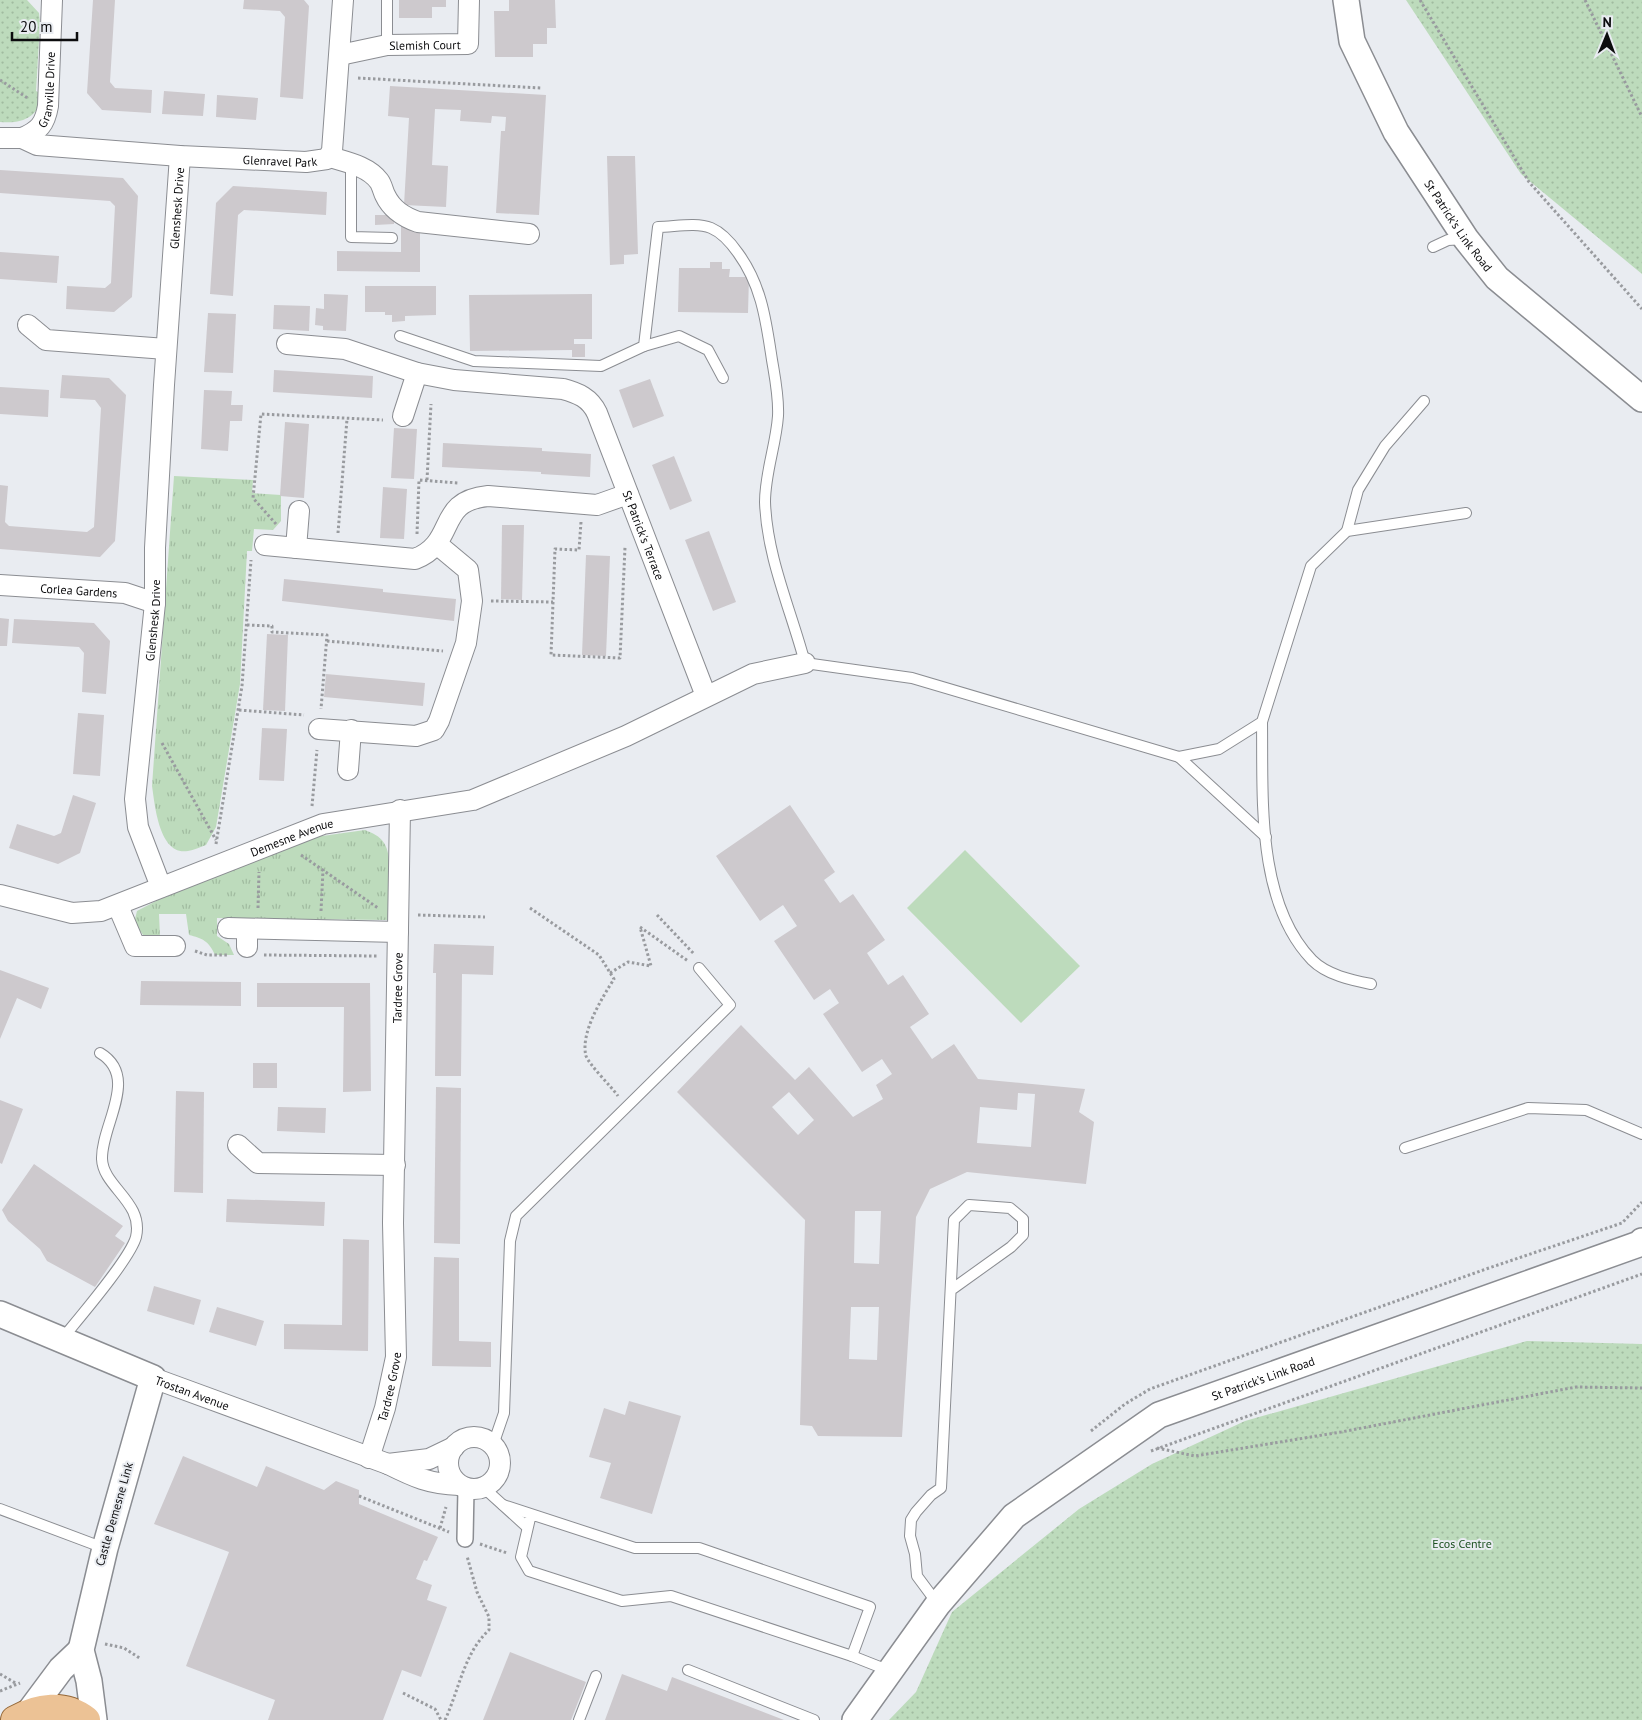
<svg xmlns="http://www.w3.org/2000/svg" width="1642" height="1720" viewBox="0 0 1642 1720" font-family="'PT Sans',sans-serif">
	<defs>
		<pattern id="grass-tufts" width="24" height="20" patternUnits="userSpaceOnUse" patternTransform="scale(1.25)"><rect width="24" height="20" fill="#bddbbc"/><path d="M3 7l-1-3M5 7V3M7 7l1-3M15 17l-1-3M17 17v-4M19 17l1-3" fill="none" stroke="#a1bba0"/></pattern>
		<pattern id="park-dots" width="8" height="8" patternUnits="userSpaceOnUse" patternTransform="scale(1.25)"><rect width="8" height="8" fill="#bddbbc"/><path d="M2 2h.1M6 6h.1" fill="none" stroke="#a1bba0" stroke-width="1.8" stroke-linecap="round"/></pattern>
	</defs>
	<rect width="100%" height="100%" fill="#e9ecf1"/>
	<g fill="url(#grass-tufts)">
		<path d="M174,476L253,480L252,493L281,495V521L273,530L254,529L252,551H247L240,684L216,827L206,845C200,847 194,850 188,851C159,856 155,805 152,786Z"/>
		<path d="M365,830C372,833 380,836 384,843C394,857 388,901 388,920L217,918V936L229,944L234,955H215C209,941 202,938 189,935L186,914H159L160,937L144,936L134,923L137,911L175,891L315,837Z"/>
	</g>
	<g fill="url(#park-dots)">
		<path d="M0,0H27L39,13L40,23L36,91L44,95C37,117 24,124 0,122Z"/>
		<path d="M1406,0H1642V274L1521,174Z"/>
		<path d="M1527,1341L1642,1344V1720H889L916,1692L952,1612L1079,1509L1152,1464L1245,1421Z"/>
	</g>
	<path fill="#bddbbc" d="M965,850L1080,966L1021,1023L907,908Z"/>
	<g fill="#cdc9cd" fill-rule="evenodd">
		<path d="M93,0H115L110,82L115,88L152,90L151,113L102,110L87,93Z"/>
		<path d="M244,0H304L309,6L303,99L280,97L285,17L280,11L243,9Z"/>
		<path d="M399,0H446V7H432V18H399Z"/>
		<path d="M509,0H555L556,28H547V44H533V57H495L494,11H509Z"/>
		<path d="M390,86L546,95L539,215L496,213L501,131H505L506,117L492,116L491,123L460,121L461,110L435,109L432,165L448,166L446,207L404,205L409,118L388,116Z"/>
		<path d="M164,91L205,94L203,116L162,114Z"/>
		<path d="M217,95L258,98L256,120L216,117Z"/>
		<path d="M607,156H635L638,254L624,255V264L610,265Z"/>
		<path d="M0,170L123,178L138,196L132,297L114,312L66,309L67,286L105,288L111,283L115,206L110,201L0,193Z"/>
		<path d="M233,186L327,192L326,215L244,210L238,215L233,296L210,294L216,203Z"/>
		<path d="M375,215H394V224L375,225Z"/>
		<path d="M401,225H420V272L337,271V251L401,252Z"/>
		<path d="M0,252L59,256L57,283L0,279Z"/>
		<path d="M710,262H722V269H730L729,277H749L748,313L678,312L679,268H710Z"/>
		<path d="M365,286H436V315L405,316V321L392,322V315H385V312H365Z"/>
		<path d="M324,294L348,295L346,331L323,330V326L315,325L316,308L324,309Z"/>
		<path d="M592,294V339H574V344H585V357H572V350L470,351L469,295Z"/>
		<path d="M274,305L310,306L309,331L273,329Z"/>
		<path d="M208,313L236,314L233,373L204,372Z"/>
		<path d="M274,370L373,376L372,398L273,392Z"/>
		<path d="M62,375L109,378L126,395L115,541L100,557L0,549V485L8,486L5,522L9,526L87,532L94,527L101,408L95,400L60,398Z"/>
		<path d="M650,379L664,416L633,428L619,390Z"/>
		<path d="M0,387L49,390L48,417L0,414Z"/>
		<path d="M204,390L232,391L231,405H243L242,421H230L228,451L201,449Z"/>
		<path d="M285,422L309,424L304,498L280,496Z"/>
		<path d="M394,428L417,429L414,479L391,478Z"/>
		<path d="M443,443L542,448V451L591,454L590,477L541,474V472L442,467Z"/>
		<path d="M674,456L692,501L670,510L652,465Z"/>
		<path d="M383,487L407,489L404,539L380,538Z"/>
		<path d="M502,525H524L522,600L501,599Z"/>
		<path d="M709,531L736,602L713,611L685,540Z"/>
		<path d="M586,555L610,556L606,656L582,655Z"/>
		<path d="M284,579L383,589V592L456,599L454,621L282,601Z"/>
		<path d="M0,618L9,619L7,646H0Z"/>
		<path d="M14,619L94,623L110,641L106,694L82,692L84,653L79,647L12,643Z"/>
		<path d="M267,634L288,635L285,711L263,710Z"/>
		<path d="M326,674L425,683L423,706L324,697Z"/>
		<path d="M78,713L104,715L100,776L73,774Z"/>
		<path d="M262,728L287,729L284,781L259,780Z"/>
		<path d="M73,795L96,803L80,853L58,864L9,848L17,824L54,836L61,833Z"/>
		<path d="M790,805L835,872L824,880L840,903L853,894L885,940L867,953L888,985L903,975L929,1014L910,1027L932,1059L954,1044L978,1079L1085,1089L1079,1112L1094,1122L1086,1184L967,1172L930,1189L916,1217L902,1437L818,1436L812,1426L800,1425L805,1220L677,1092L741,1025L795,1080L809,1067L853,1117L883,1099L876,1085L892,1074L882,1059L862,1072L823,1014L839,1003L830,989L814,1000L774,941L797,926L783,905L760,921L716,856ZM789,1092L814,1120L798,1135L772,1107ZM1018,1093L1035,1094L1031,1147L977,1143L980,1107L1017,1110ZM855,1211H881L879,1264L854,1263ZM851,1307H879L877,1360L849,1359Z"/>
		<path d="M434,944L494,946L493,975L462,974L461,1076H435L436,973H433Z"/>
		<path d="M0,970L49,988L41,1009L17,998L0,1039Z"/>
		<path d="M141,981L241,982V1006L140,1005Z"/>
		<path d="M257,983H370L371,1091L343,1092L344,1007H257Z"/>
		<rect x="253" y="1063" width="24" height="25"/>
		<path d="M436,1087L461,1088L460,1244L434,1243Z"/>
		<path d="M176,1091L204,1092L203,1193L174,1192Z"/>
		<path d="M0,1100L23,1109L2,1164L0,1163Z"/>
		<path d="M278,1107L326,1108L325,1133L277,1131Z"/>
		<path d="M34,1164L123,1226L115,1236L125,1243L95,1287L47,1261L40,1249L8,1221L2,1210Z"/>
		<path d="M227,1199L325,1202L324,1226L226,1222Z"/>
		<path d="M343,1239L369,1240L368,1351L284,1349V1324L342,1325Z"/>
		<path d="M434,1257L459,1258V1341L491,1342V1367L432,1366Z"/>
		<path d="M154,1286L201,1300L194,1325L147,1311Z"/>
		<path d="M217,1307L264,1321L256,1346L209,1332Z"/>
		<path d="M629,1401L681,1416L652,1514L600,1498L611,1463L589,1457L604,1408L625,1415Z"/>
		<path d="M183,1456L257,1487L266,1466L324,1490L336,1481L359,1490V1504L438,1537L427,1561L424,1560L416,1579L432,1585L427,1600L447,1607L421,1677L402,1670L383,1720H268L275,1700L186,1666L229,1552L154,1524Z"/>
		<path d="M510,1652L586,1682L571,1720H483Z"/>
		<path d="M622,1674L667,1691L672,1677L784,1720H605Z"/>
	</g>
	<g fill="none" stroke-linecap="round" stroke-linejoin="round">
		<defs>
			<g id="service">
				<path d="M387,0V45"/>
				<path d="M351,163V237L392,238"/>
				<path d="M1433,247L1448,240L1465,239"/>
				<path d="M400,336L474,361L601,366L644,346L658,227C674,227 696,222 711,228C723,233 731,243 738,253C762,286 766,321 772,360C775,378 779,397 778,416C776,445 765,473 765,502C767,558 791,610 805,663L912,678L1179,757L1219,749L1262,722L1311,566L1347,531L1466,513"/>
				<path d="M644,346L679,336L708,350L723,378"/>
				<path d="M1347,531L1358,490L1385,446L1424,401"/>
				<path d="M1262,722C1263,797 1256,902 1312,960C1327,975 1351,980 1371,984"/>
				<path d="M1179,757L1266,837"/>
				<path d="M1405,1148L1528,1108L1586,1110L1642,1134"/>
				<path d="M62,1339C79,1318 130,1259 136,1237C144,1202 103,1187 102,1159C101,1125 140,1077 100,1053"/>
				<path d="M493,1445L504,1413L510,1241L516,1216L730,1005L699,968"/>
				<path d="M484,1488L527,1527"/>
				<path d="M503,1505L635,1548H699L870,1607L852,1656L671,1596L622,1601L529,1571L521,1557L531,1514"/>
				<path d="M0,1509L104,1548"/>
				<path d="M937,1603L917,1576L915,1554L910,1536L911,1520L916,1512L931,1495L941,1488L954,1220L969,1205L1010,1208L1023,1219V1235L1011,1247L951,1290"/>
				<path d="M852,1656L890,1671"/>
				<path d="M688,1670L814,1720"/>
				<path d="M579,1720L596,1676"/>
			</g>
			<path id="pedestrian" d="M465,1539L466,1489"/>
			<g id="minor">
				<path id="s1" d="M340,55L387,45L468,44L469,0"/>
				<path id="s2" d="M0,138H22L37,145L180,156L306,162L327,159L332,151L343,0"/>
				<path id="s3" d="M22,138C39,131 45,124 48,106L52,0"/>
				<path d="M330,157C346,162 368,166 379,181C382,185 383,191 385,195C392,210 404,217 418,222L529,234"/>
				<path d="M28,325L46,340L166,349"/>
				<path id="s4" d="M287,344L345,349L417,373L454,380L563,389C578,393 590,398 597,413L706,696"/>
				<path d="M403,416L417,373"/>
				<path d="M265,545L415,559C458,542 435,501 488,496L597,505L628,494"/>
				<path d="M296,548L299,511"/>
				<path id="s5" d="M0,585L125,593L155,603"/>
				<path d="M319,729L416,736L434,730L439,721L466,643L472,601L468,570L438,545"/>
				<path d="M348,770L351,730"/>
				<path id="s6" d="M161,887L138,827L135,799L155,603V548L164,385L180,156"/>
				<path id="s7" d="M0,895L72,913L101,911L323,824L473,800L626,736L753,674L805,663"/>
				<path d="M118,906L135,946H175"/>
				<path d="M228,928L398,932"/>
				<path d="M247,947V929"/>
				<path d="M238,1145L258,1163L395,1165"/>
				<path id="s8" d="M153,1378L388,1464C414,1477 429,1484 459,1485"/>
				<circle cx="474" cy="1463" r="26"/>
				<path id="s9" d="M369,1458L385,1408L396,1357L393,1223L400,810"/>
				<path d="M388,1464L429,1459L454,1447"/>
			</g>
			<g id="tertiary">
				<path id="s10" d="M1346,0L1352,41L1396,132L1466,239L1497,278L1642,399"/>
				<path d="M0,1314L153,1378L105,1548L81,1650L89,1681L94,1720"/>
				<path d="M29,1712L61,1669L81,1650"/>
				<path id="s11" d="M855,1720L938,1604L1014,1516L1159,1415L1639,1244L1642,1241"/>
			</g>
			<path id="primary" d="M15,1720C38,1707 64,1703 86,1720"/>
		</defs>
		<use href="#service" stroke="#8b8d92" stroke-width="12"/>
		<use href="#pedestrian" stroke="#8b8d92" stroke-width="18"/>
		<use href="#minor" stroke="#8b8d92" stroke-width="22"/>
		<use href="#tertiary" stroke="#8b8d92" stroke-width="28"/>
		<use href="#primary" stroke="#956838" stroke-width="30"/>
		<g stroke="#999b9f" stroke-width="3" stroke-dasharray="2.5 2.5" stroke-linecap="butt">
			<path d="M1420,0L1529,182L1642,309"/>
			<path d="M1585,0L1642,117"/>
			<path d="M358,78L541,88"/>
			<path d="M0,80L29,99"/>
			<path d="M427,480L431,404"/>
			<path d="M581,522L579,550L555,549L551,655L620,658L625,547"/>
			<path d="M276,524L253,498L261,414L383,420"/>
			<path d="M338,533L347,419"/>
			<path d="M417,534L419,480L458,483"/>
			<path d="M491,601L553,602"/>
			<path d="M247,625L272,626V632L327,635L321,709"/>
			<path d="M327,641L443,651"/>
			<path d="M239,710L304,715"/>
			<path d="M162,743L216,840"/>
			<path d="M312,806L317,750"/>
			<path d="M216,844L242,686L251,560"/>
			<path d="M301,855L378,908"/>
			<path d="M258,908L259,872"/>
			<path d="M530,908L599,955L614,979C602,998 580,1033 586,1056C590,1066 611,1086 618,1096"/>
			<path d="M321,911L323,870"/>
			<path d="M418,915L485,917"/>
			<path d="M657,915L694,954"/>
			<path d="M195,951L207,955H228"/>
			<path d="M264,955L378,956"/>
			<path d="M610,973L628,962L651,966L640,927L688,961"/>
			<path d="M1091,1431L1125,1404L1150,1389L1486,1269L1622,1223L1642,1202"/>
			<path d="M1157,1448L1195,1456L1341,1432L1576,1387L1642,1388"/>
			<path d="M1151,1451L1642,1274"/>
			<path d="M359,1496L449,1532"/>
			<path d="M440,1528L446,1507"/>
			<path d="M480,1544L507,1553"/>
			<path d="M105,1644L124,1648L141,1659"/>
			<path d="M0,1674L17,1684"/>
			<path d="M0,1691L20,1683"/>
			<path d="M403,1693L435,1709L441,1720"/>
			<path d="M445,1720C459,1690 464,1653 489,1630V1617L477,1592L467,1556"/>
		</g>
		<use href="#service" stroke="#fff" stroke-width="10"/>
		<use href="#pedestrian" stroke="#fff" stroke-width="15"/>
		<use href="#minor" stroke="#fff" stroke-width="20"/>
		<use href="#tertiary" stroke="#fff" stroke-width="25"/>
		<use href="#primary" stroke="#ecc295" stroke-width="28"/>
	</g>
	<g text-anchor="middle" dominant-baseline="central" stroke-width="4" stroke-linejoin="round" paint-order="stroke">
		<g font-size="12" fill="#0c0c0e" stroke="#e9ecf1">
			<text stroke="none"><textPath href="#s1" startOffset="86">Slemish Court</textPath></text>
			<text stroke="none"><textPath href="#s3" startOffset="60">Granville Drive</textPath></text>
			<text stroke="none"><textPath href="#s2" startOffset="282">Glenravel Park</textPath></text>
			<text stroke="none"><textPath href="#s6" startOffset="685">Glenshesk Drive</textPath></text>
			<text stroke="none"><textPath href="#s10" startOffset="255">St Patrick’s Link Road</textPath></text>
			<text stroke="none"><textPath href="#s4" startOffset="455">St Patrick's Terrace</textPath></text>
			<text stroke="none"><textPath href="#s5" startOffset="79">Corlea Gardens</textPath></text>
			<text stroke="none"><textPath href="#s6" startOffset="272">Glenshesk Drive</textPath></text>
			<text stroke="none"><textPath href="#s7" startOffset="308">Demesne Avenue</textPath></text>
			<text stroke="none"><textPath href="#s9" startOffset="474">Tardree Grove</textPath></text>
			<text stroke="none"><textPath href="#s11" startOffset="546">St Patrick’s Link Road</textPath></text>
			<text stroke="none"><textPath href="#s9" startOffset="74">Tardree Grove</textPath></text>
			<text stroke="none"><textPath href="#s8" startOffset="42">Trostan Avenue</textPath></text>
			<text transform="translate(114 1514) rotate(-74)">Castle Demesne Link</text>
		</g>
		<g font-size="12" fill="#1d5221" stroke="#e9ecf1">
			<text x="1462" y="1543">Ecos Centre</text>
		</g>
	</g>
	<g transform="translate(1607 35) rotate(1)" stroke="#e9ecf1" stroke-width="4" paint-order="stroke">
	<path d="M0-4L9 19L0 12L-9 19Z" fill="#0c0c0e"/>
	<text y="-8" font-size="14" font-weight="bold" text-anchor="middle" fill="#0c0c0e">N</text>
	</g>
	<path d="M12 32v8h65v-8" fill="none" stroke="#0c0c0e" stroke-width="2.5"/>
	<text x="20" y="32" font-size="15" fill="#0c0c0e" stroke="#e9ecf1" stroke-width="4" paint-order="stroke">20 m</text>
</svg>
